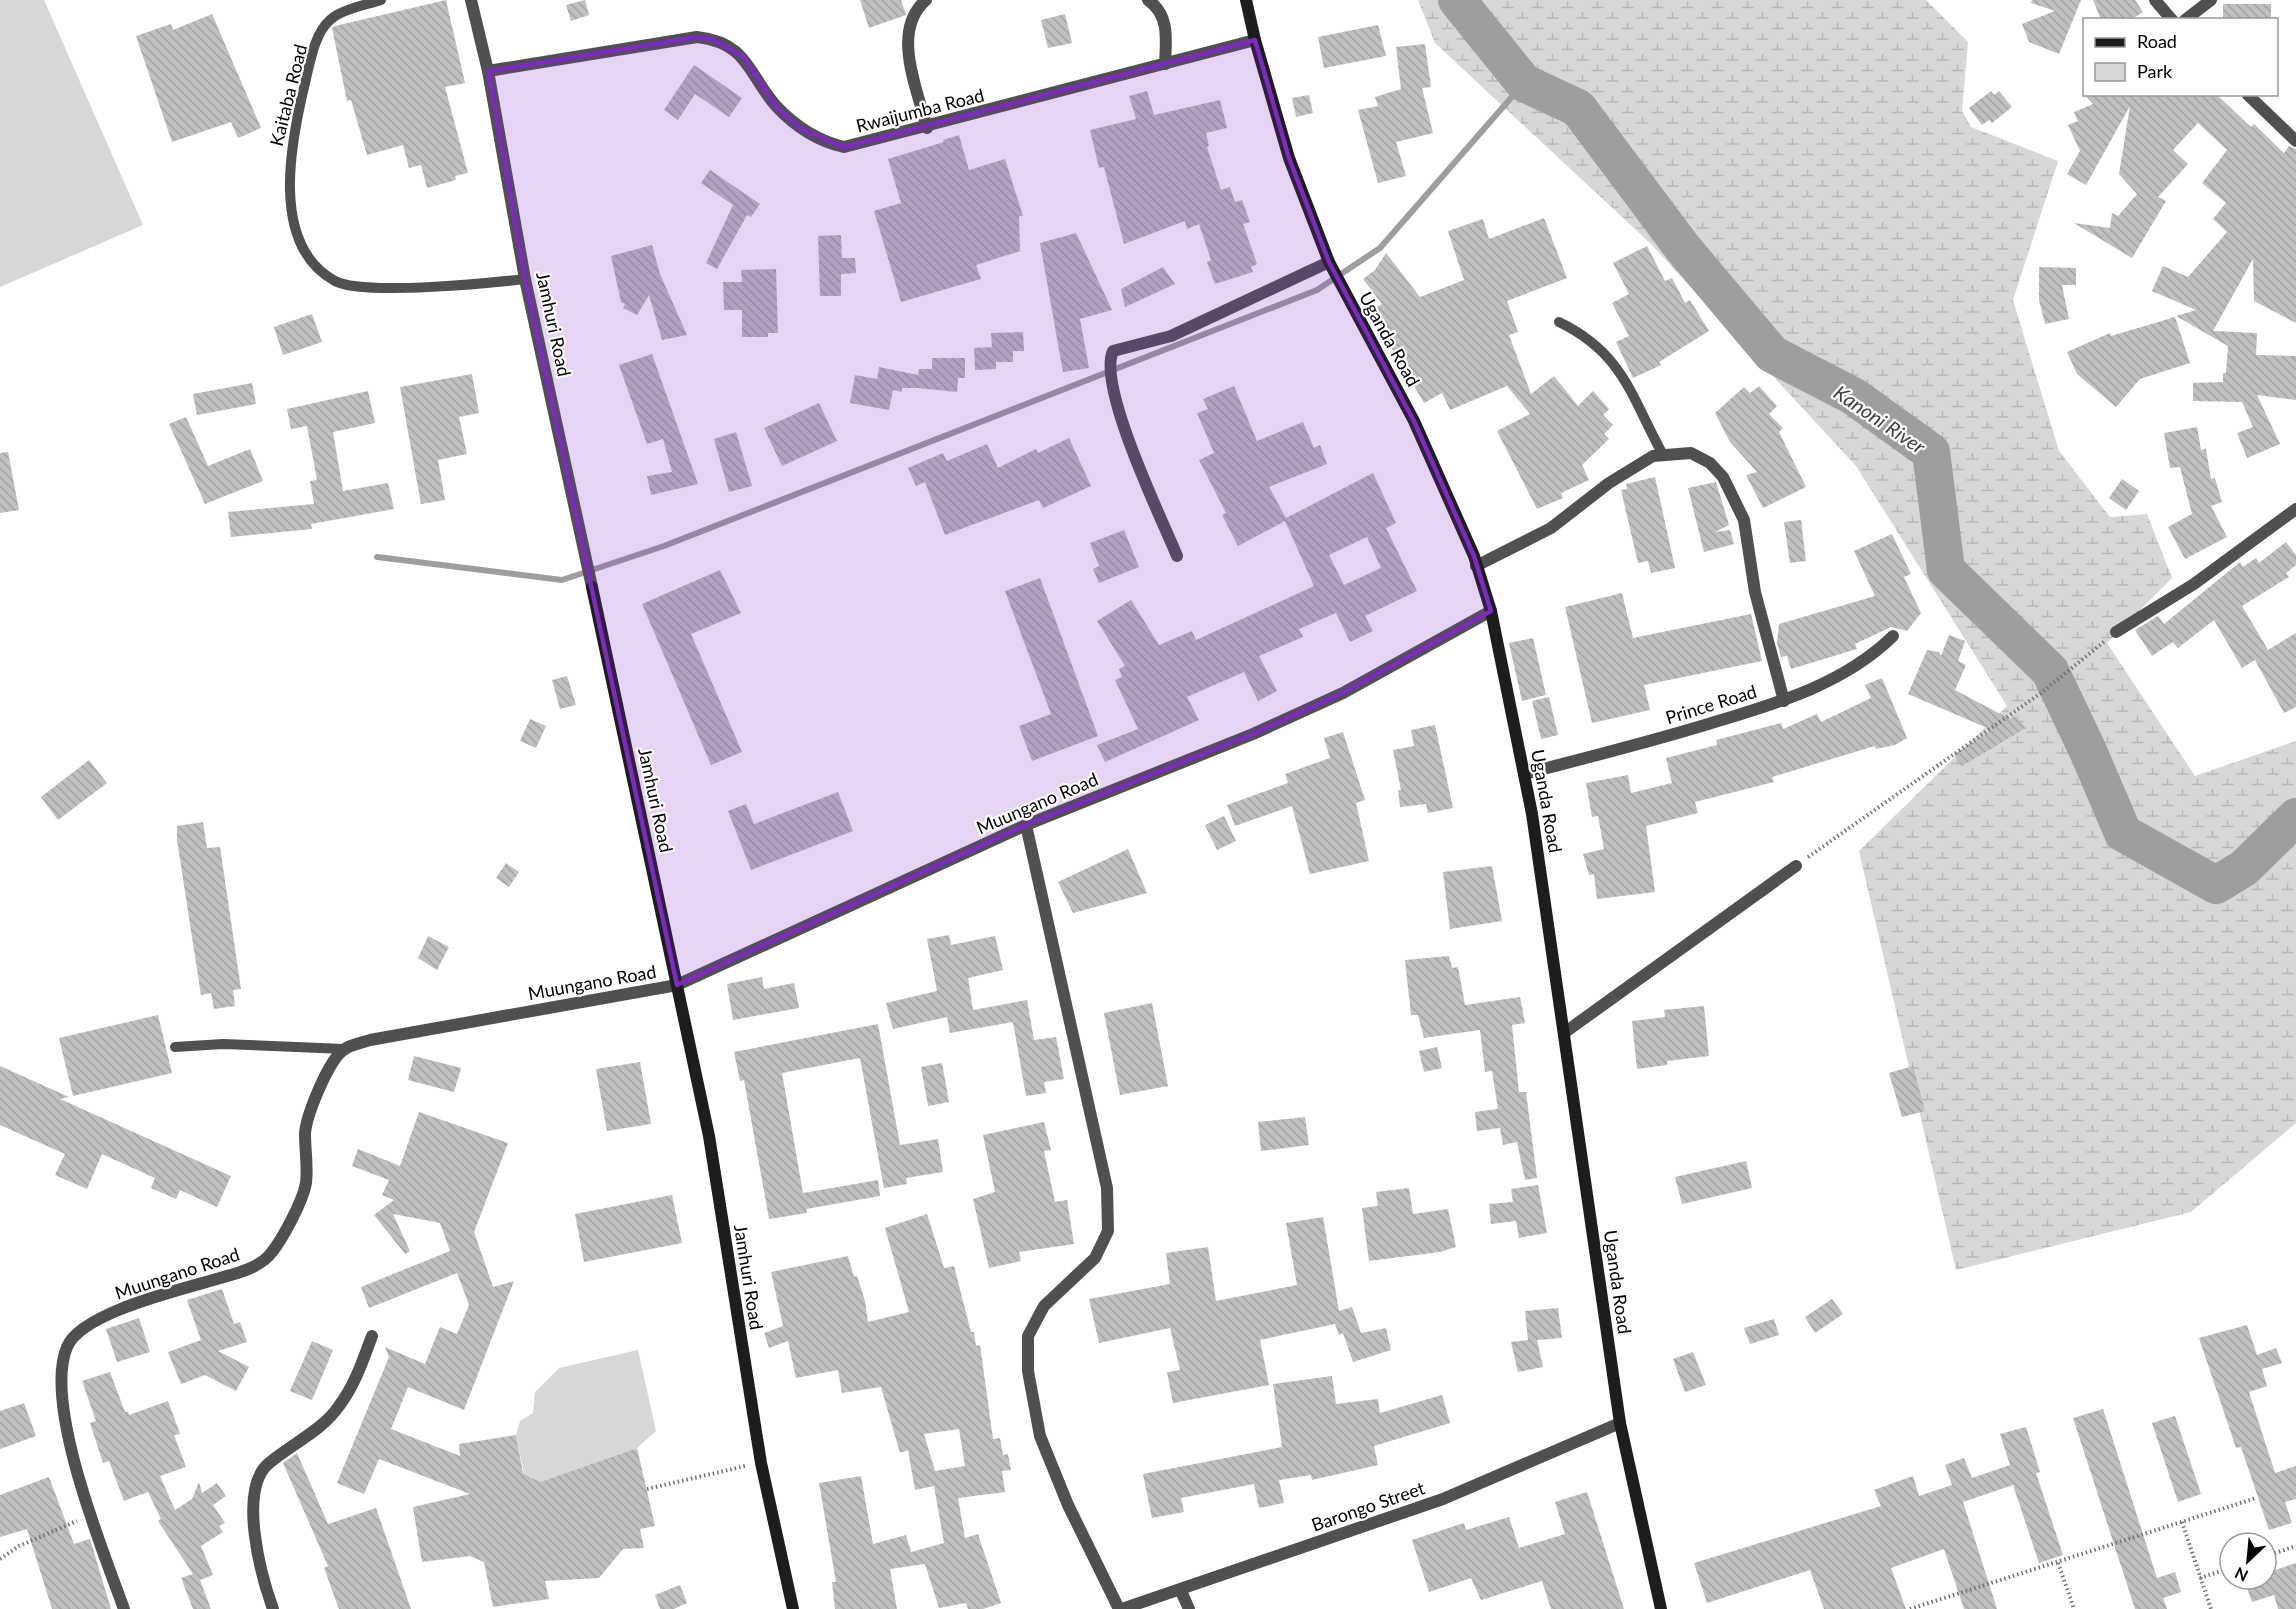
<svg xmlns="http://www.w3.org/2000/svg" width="2296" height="1609" viewBox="0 0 2296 1609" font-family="Lato,sans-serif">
	<defs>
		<pattern id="wetland-marsh" width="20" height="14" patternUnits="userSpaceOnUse" patternTransform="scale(1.5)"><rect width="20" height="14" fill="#d7d7d7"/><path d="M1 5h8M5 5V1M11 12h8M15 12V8" fill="none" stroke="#b7b7b7"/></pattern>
		<pattern id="building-back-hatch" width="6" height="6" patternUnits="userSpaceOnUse" patternTransform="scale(1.5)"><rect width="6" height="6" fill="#c0c0c0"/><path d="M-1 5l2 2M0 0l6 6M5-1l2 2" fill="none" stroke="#a3a3a3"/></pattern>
	</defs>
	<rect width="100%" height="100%" fill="#fff"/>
	<g fill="#d7d7d7">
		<path d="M0,0H44L143,225L0,287Z"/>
		<path d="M638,1350L656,1431L637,1448L540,1482L524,1473L516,1435L520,1421L533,1413L535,1392L559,1368Z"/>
	</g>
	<path fill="url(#wetland-marsh)" d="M1418,0H1926L1968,42L1962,111L1971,127L2058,161L2013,300L2059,451L2110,517L2147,514L2172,578L2107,643L2195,776L2296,741V1123L2191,1212L1956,1270L1859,851L2007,706L1856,466L1651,244L1435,43Z"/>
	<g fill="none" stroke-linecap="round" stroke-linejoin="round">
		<path stroke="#9e9e9e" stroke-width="6" d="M377,557L562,580L664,546L1317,290L1380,248L1524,83"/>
		<path stroke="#9e9e9e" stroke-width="38" d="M1457,0L1524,83L1578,108L1682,247L1772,354L1853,396L1931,452L1946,570L2050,671L2088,751L2123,833L2216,885L2244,868L2296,817"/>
	</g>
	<g fill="url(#building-back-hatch)" fill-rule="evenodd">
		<path d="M446,0L465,83L445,87L468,173L455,176L456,180L427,188L421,165L409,168L403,145L367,155L351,100L347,101L332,28L335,26Z"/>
		<path d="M585,0L589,15L571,21L566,5Z"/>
		<path d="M860,0H901L906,15L869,28Z"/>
		<path d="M2032,0H2081L2059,54L2029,42L2022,24L2055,11L2031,3Z"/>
		<path d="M2093,0H2135L2143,12L2131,20H2101Z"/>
		<rect x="2223" y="4" width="48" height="16"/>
		<path d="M212,14L261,128L238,138L231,122L172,142L136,36L171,24L173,30Z"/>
		<path d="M1065,14L1072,43L1048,48L1041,20Z"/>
		<path d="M1378,25L1386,56L1324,68L1318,37Z"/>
		<path d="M1425,44L1431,87L1422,88L1433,133L1396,142L1406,176L1378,183L1358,110L1378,106L1375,97L1401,89L1396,47Z"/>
		<path d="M694,65L742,98L729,117L695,94L678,120L664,110Z"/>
		<path d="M1147,91L1154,115L1220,100L1227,128L1206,133L1209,146L1207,147L1221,190L1230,187L1235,202L1242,200L1250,222L1243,224L1257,264L1251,267L1253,272L1215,284L1207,262L1211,260L1199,224L1187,229L1185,221L1124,244L1104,167L1099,168L1090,130L1136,119L1129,96Z"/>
		<path d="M1991,91L1994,95L1999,91L2012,107L1992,123L1989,120L1982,125L1969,108Z"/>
		<path d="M2084,94H2216L2251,127L2254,124L2284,153L2289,146L2296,149V323L2254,301L2253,259L2213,331L2257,333L2256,355L2296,356V400L2257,395L2280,444L2247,458L2237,433L2253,427L2242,402L2193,401V383L2223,382V373H2226L2228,346L2176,316L2196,310L2152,291L2163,266L2188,277L2227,232L2213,219L2226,203L2202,183L2227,150L2198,123L2173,150L2188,164L2158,197L2166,201L2132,258L2074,223L2110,228L2112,213L2118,216L2137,194L2119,174L2130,106L2086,185L2067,174L2080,151L2068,125L2078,121L2074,112L2093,104Z"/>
		<path d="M1309,95L1313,113L1296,117L1292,98Z"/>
		<path d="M959,135L969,170L1005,159L1023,216H1019L1020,251L976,265L981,279L901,302L874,211L901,203L888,159L944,142L943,140Z"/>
		<path d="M710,170L760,204L751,217L747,215L717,269L706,263L733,205L701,183Z"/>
		<path d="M1544,218L1567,278L1507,301L1518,332L1509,335L1531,394L1554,376L1578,406L1593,391L1609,409L1603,415L1613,425L1604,434L1609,439L1582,465L1589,480L1561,493L1563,498L1537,509L1497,431L1530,414L1507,386L1450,410L1442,393L1424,403L1370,311L1382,304L1363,279L1375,270L1386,253L1420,297L1464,280L1448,231L1483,219L1489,239Z"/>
		<path d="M1076,233L1112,310L1080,319L1089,368L1063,372L1040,243Z"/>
		<path d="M841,235L842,258H855L856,273L841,274V296H820L818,236Z"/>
		<path d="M652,245L660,274L687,335L662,340L649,295L637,315L623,308L625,304L621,302L611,256Z"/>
		<path d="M1647,246L1665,281L1672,278L1685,303L1690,300L1709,331L1659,362L1661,365L1633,378L1616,342L1629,336L1612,303L1629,294L1613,263Z"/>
		<path d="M1163,267L1175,284L1125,307L1121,289Z"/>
		<path d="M2039,267L2076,268V285H2062L2069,319L2045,324L2039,300Z"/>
		<path d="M776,269L778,333H768V337H742V310H724L723,282H742L741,270Z"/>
		<path d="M312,314L322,342L283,355L274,327Z"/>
		<path d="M2175,317L2190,363L2140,379L2116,407L2077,374L2067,352L2110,333L2111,336Z"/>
		<path d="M1023,332L1024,351H1013V362H996V369L975,370L974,348L992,347L991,333Z"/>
		<path d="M652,354L698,484L651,495L647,476L672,472L663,439L647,444L619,365Z"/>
		<path d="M932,358H965V378H958L957,392L918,388H902V392L893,390L889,410L850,403L855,375L877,379L879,367L918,375L919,369H932Z"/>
		<path d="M472,374L479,413L459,417L467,454L438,460L445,500L421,504L400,387Z"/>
		<path d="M252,383L256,404L197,415L193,394Z"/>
		<path d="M1234,386L1257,441L1303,422L1314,448L1320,445L1327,464L1269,487L1286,518L1373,473L1396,523L1386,528L1417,591L1365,616L1373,631L1350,642L1336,613L1299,629L1303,637L1259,656L1277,691L1258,701L1244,672L1187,697L1199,720L1105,762L1097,745L1138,729L1115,680L1122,677L1119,669L1125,666L1097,621L1131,600L1159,645L1192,631L1196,640L1314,586L1285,521L1238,546L1222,515L1226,513L1199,460L1214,453L1197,413L1208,409L1203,399ZM1367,537L1381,568L1344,585L1329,555Z"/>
		<path d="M1759,386L1777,406L1769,414L1783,428L1779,432L1806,487L1763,508L1746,475L1757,472L1730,442L1715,413L1744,387L1750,393Z"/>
		<path d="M368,391L375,423L333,432L343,491L388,483L394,509L311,524L312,529L231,537L228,512L314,504L310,481L317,480L307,426L291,429L287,409Z"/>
		<path d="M819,403L837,441L782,466L764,428Z"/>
		<path d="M186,417L208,466L250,449L263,481L205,504L169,424Z"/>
		<path d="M2197,427L2201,450L2206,449L2211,479L2215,478L2222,502L2211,506L2227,537L2185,559L2168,527L2192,514L2180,467L2170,468L2164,433Z"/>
		<path d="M736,432L752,486L729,492L714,439Z"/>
		<path d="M1069,438L1091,486L1043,508L1039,500L945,535L925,482L916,486L908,468L943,453L947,461L987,444L998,468L1036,449L1038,453Z"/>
		<path d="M8,452L19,510L0,513V453Z"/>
		<path d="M1655,477L1675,568L1651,573L1648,561L1638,563L1621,490L1627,489L1626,484Z"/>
		<path d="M2122,479L2139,491L2126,510L2109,498Z"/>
		<path d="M1716,482L1729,525L1715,532L1730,530L1734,544L1704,552L1688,488Z"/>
		<path d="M1801,520L1806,561L1790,563L1784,522Z"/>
		<path d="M1124,530L1139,567L1099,583L1093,569L1099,566L1090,543Z"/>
		<path d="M1892,534L1911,574L1904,577L1921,613L1907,631L1891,627L1855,644L1857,649L1791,669L1787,656L1781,657L1777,643L1779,624L1875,596L1854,551Z"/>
		<path d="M2286,542L2296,555V565L2286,573L2289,577L2242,606L2268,650L2296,633V707L2284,713L2255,660L2242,668L2214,620L2178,648L2173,642L2152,656L2135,630L2158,616L2164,624L2240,562L2243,567L2256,558L2259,563Z"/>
		<path d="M720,570L741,613L691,634L742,752L711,765L642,604Z"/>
		<path d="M1040,578L1098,736L1032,761L1019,726L1051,714L1005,591Z"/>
		<path d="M1622,593L1633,638L1751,614L1762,661L1644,685L1650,710L1592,723L1565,607Z"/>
		<path d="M1949,635L1965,641L1958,661L1966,665L1955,690L2010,719L2015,716L2026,728L1962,766L1954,754L1992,730L1908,694L1927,650L1939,652L1941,656Z"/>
		<path d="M1533,638L1546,695L1522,701L1509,643Z"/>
		<path d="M567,676L576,705L560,709L552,680Z"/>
		<path d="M1882,678L1907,738L1895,745L1876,749L1875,746L1772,777L1774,782L1695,802L1698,813L1646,826L1655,892L1597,899L1594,874L1589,875L1583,854L1604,849L1598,816L1592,817L1586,783L1628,775L1631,793L1672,783L1666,758L1717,745L1716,740L1781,723L1783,729L1817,714L1821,722L1871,698L1865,685Z"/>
		<path d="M1549,697L1558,735L1541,739L1532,701Z"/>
		<path d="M530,719L546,726L536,748L520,741Z"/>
		<path d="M1435,725L1453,808L1428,813L1426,804L1400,807L1398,790H1401L1393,750L1414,746L1411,730Z"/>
		<path d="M1343,732L1365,800L1356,803L1369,861L1310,874L1292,806L1235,826L1227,805L1288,783L1285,774L1330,758L1324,738Z"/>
		<path d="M89,760L107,783L58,820L41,797Z"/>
		<path d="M838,792L853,831L751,870L728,811L746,804L754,824Z"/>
		<path d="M1224,816L1236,841L1217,850L1205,825Z"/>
		<path d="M203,822L207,848L220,847L241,989L233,990L235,1006L214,1009L211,993L201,995L177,840V826Z"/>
		<path d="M1128,849L1147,893L1073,913L1058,882Z"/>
		<path d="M506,863L519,872L509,887L496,878Z"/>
		<path d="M1492,866L1502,921L1450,929L1443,872Z"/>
		<path d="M949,935L951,945L995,936L1003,970L968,978L973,1010L1027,1000L1034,1040L1056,1037L1064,1079L1044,1082L1046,1093L1026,1096L1013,1022L950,1033L947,1017L893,1029L886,1003L937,991L927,939Z"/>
		<path d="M428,936L449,947L437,970L418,958Z"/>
		<path d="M1449,956L1452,968L1458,967L1465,1005L1520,997L1525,1023L1512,1025L1519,1092H1526L1537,1178L1525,1180L1517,1142L1503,1145L1500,1128L1477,1131L1475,1112L1498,1109L1492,1071L1485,1072L1480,1030L1424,1038L1418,1015H1411L1405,960Z"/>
		<path d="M762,977L764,989L794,983L799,1008L733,1020L727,984Z"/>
		<path d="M1152,1003L1168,1086L1120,1095L1104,1013Z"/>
		<path d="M1704,1006L1709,1056L1667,1061V1065L1637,1069L1632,1021L1665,1017L1664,1010Z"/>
		<path d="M158,1015L172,1073L73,1096L59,1038Z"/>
		<path d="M878,1024L900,1145L938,1139L943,1172L906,1178L907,1184L884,1188L860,1058L782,1073L803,1193L878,1180L880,1196L806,1209L807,1213L769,1219L744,1080L740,1081L734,1052Z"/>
		<path d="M1437,1047L1442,1068L1424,1072L1419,1051Z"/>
		<path d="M414,1056L461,1068L454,1092L408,1080Z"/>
		<path d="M640,1062L651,1124L607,1131L596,1069Z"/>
		<path d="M942,1063L949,1102L928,1106L921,1067Z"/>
		<path d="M0,1066L69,1097L60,1099L231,1176L217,1207L180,1190L176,1199L151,1188L155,1178L102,1154L87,1189L55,1175L65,1154L0,1125Z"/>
		<path d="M1913,1066L1925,1111L1902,1117L1889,1073Z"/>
		<path d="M419,1112L508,1143L474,1232L493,1287L514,1281L464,1410L408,1387L391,1429L460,1456L459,1444L516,1435L523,1473L540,1482L637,1448L655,1526L640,1529L644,1548L623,1549L599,1578L545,1581L549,1599L493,1607L484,1562L470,1556L422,1562L413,1507L470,1494L379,1459L364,1494L337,1483L389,1357L385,1347L425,1364L440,1327L457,1334L469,1305L457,1273L369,1308L361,1287L450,1251L440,1223L393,1214L410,1251L405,1254L374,1215L394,1200L382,1195L389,1180L352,1166L358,1149L400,1166Z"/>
		<path d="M1305,1117L1309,1145L1261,1151L1258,1122Z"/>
		<path d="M1044,1122L1051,1150L1044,1151L1055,1202L1067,1200L1074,1244L1019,1252L1021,1261L989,1268L973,1199L995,1192L983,1135Z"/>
		<path d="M1746,1161L1752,1188L1682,1204L1675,1177Z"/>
		<path d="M1538,1185L1547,1233L1519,1238L1516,1221L1491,1224L1489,1204L1513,1202L1511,1189Z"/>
		<path d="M1409,1188L1413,1214L1448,1209L1456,1247L1440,1252L1369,1261L1362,1208L1378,1206L1376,1192Z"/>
		<path d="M672,1195L682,1243L584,1262L575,1214Z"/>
		<path d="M927,1214L944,1268L954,1266L971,1332H974L976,1346L980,1345L993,1439L1000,1438L1003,1455L1008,1454L1011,1470L1002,1471L1005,1492L958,1498L965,1538L978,1534L1001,1603L983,1609H968L966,1603L939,1608L925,1564L890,1569L897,1609H835L832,1582H836L819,1483L861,1476L873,1544L906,1535L911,1552L944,1543L934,1486L915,1490L908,1450L900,1453L881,1387L842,1393L838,1370L796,1378L788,1341L769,1348L764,1333L783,1326L771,1272L848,1256L854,1277L857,1276L865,1301L868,1322L909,1312L885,1228ZM959,1429L965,1466L935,1471L924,1434Z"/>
		<path d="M1323,1217L1339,1311L1352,1307L1361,1333L1386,1328L1391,1350L1353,1362L1343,1333L1339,1335L1335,1324L1260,1340L1269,1385L1173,1403L1167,1372L1180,1370L1170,1328L1099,1343L1089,1299L1170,1284L1166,1253L1208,1247L1216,1301L1297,1285L1286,1223Z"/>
		<path d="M222,1289L234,1324L240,1322L247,1342L218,1351L249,1367L236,1391L205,1375L181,1384L168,1352L201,1340L187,1300Z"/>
		<path d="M1832,1299L1843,1314L1815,1333L1805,1317Z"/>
		<path d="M1558,1308L1562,1338L1537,1340L1543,1367L1518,1372L1511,1342L1528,1340L1525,1311Z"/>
		<path d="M139,1318L150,1352L117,1362L106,1329Z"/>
		<path d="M1774,1319L1779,1335L1750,1344L1744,1328Z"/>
		<path d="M2247,1325L2257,1355L2276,1348L2282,1363L2262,1369L2267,1386L2249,1392L2275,1473L2296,1466V1499L2285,1502L2292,1523L2269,1530L2241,1447L2236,1448L2199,1338Z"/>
		<path d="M312,1341L333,1350L312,1400L290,1391Z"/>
		<path d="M1693,1352L1706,1385L1685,1392L1673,1359Z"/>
		<path d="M110,1372L125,1412H128L129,1415L168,1401L180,1434L174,1435L186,1467L160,1476L175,1510L192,1499L199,1482L202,1493L217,1483L226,1496L213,1505L225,1523L219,1526L223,1532L201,1546L213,1575L200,1580L211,1609H193L181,1578L193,1574L158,1521L161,1519L148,1492L124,1501L109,1461L103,1463L90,1423L96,1421L82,1381Z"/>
		<path d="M1332,1376L1336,1404L1378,1399L1380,1413L1442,1395L1450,1423L1374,1446L1378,1465L1312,1480L1311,1475L1279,1480L1284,1503L1259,1508L1254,1484L1181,1498L1184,1512L1152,1518L1143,1474L1282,1447L1273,1384Z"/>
		<path d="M24,1403L36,1436L0,1449V1411Z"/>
		<path d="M2103,1409L2157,1578L2175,1572L2181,1592L2163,1598L2167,1609H2135L2073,1418Z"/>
		<path d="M2175,1416L2201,1494L2178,1502L2152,1423Z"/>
		<path d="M2026,1427L2040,1472L2036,1473L2063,1555L2039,1563L2013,1485L1963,1502L1997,1609H1964L1944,1549L1891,1568L1906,1609H1824L1810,1570L1707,1603L1694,1563L1881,1506L1874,1490L1913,1476L1919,1496L1952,1485L1945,1465L1964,1458L1972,1478L2010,1465L2000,1434Z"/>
		<path d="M297,1453L328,1524L376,1508L411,1609H339L324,1568L328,1566L283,1463Z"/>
		<path d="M49,1477L74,1544L90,1539L111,1609H52L27,1529L0,1537V1495Z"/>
		<path d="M1587,1492L1624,1609H1551L1542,1581L1481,1600L1471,1578L1429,1592L1412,1540L1464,1523L1466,1530L1509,1517L1519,1548L1565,1534L1555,1502Z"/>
		<path d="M2296,1563V1609H2278L2274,1595L2252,1602L2244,1579H2266V1573Z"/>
		<path d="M680,1585L687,1603L674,1609H660L655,1595Z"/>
	</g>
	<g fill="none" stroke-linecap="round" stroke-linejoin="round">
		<g stroke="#727272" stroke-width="4" stroke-dasharray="1.5 3" stroke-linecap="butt">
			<path d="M1808,857L2041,693L2105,641"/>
			<path d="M647,1489L745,1466"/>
			<path d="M2182,1522L2211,1609"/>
			<path d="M2266,1556L2296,1546"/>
			<path d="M0,1559L19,1546L77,1521"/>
			<path d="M2058,1563L2074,1609"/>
			<path d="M2200,1578L2230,1568"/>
			<path d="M1910,1609L2256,1498"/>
		</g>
		<g stroke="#505050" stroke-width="10">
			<path d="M381,0C366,5 342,9 330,20C314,34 310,63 305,83C291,141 269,245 335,281C363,296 490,283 525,279"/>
			<path d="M1559,322C1623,353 1631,396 1662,453"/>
			<path d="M175,1047L223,1044L344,1049"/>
		</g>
		<g stroke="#505050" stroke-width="12">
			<path d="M471,0L488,71L525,279L592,587"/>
			<path d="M926,0C890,31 918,90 927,128"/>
			<path d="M1148,0C1170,15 1166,40 1165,64"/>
			<path d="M2155,0L2172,20"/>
			<path d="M2185,20L2211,0"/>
			<path d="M488,71L697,37C749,43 748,75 777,107C795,126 818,141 844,147L1255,40"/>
			<path d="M2247,94L2296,141"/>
			<path d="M1177,556C1161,517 1097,386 1113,351L1171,336L1329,262"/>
			<path d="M1476,566L1551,528L1609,483L1653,456L1691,453L1710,463L1723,477L1744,520L1755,592L1784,701"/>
			<path d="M2116,632L2194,584L2296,509"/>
			<path d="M1524,774C1589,757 1654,741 1718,721C1781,702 1845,683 1893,636"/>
			<path d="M1026,825L1107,1188L1108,1231L1095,1258L1044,1306L1028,1336V1371L1040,1436L1068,1505L1119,1609"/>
			<path d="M1564,1033L1796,866"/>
			<path d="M1181,1591L1189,1609"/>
			<path d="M124,1609C103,1551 43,1404 67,1347C81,1312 184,1289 220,1278C238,1273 260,1268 272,1252C283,1238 303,1201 306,1183C308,1168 305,1150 305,1134C306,1116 329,1058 345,1049C352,1044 362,1043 370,1040L677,985L1026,825L1253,734L1343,693L1491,611"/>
			<path d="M273,1609C261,1576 238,1491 268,1464C291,1444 322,1431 339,1406C355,1385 363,1360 372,1336"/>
			<path d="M1122,1609L1443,1499L1620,1423"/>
		</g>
		<g stroke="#1d1d1d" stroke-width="12">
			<path d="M1246,0L1255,40L1289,158L1329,262L1414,421L1474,556L1491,611L1532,814L1620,1423L1661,1609"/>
			<path d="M592,587L709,1136L761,1463L793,1609"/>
		</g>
	</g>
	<path fill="#7b2cbf" fill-opacity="0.2" stroke="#7b2cbf" stroke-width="4.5" stroke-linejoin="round" d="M697,37L713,39L744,57L776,106L800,128L844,147L1255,40L1289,158L1329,262L1414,421L1474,556L1491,611L1343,693L1253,734L1026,825L677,985L525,279L488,71Z"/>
	<g text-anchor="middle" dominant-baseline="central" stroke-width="4.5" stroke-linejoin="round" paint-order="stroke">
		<g font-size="18" fill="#000" stroke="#fff">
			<text transform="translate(288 95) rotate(-76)">Kaitaba Road</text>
			<text transform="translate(920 110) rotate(-14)">Rwaijumba Road</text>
			<text transform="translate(554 324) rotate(78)">Jamhuri Road</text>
			<text transform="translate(1390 339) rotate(61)">Uganda Road</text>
			<text transform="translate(1711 704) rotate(-17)">Prince Road</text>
			<text transform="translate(656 800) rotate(78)">Jamhuri Road</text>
			<text transform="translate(1547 801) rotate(80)">Uganda Road</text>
			<text transform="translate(1037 803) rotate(-23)">Muungano Road</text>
			<text transform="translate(592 982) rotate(-10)">Muungano Road</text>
			<text transform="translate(177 1273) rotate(-18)">Muungano Road</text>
			<text transform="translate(749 1277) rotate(81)">Jamhuri Road</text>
			<text transform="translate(1618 1282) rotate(82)">Uganda Road</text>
			<text transform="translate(1368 1506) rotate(-19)">Barongo Street</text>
		</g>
		<g font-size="20" font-style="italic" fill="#3f3f3f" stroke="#fff">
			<text transform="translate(1880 419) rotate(34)">Kanoni River</text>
		</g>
	</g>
	<rect x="2083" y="18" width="195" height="78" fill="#ffffff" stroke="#999999" stroke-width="1.5"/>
	<rect x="2095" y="38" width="30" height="9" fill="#1d1d1d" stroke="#999999" stroke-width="1.5"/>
	<text x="2137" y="48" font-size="18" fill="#000000">Road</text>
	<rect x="2095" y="63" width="30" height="18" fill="#d7d7d7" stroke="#999999" stroke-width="1.5"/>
	<text x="2137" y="78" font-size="18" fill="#000000">Park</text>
	<g transform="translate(2248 1561) rotate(206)"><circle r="28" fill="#ffffff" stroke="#999999" stroke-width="1.5"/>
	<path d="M0-4.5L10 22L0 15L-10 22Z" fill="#000000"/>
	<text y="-9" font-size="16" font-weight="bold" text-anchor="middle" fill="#000000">N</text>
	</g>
</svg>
